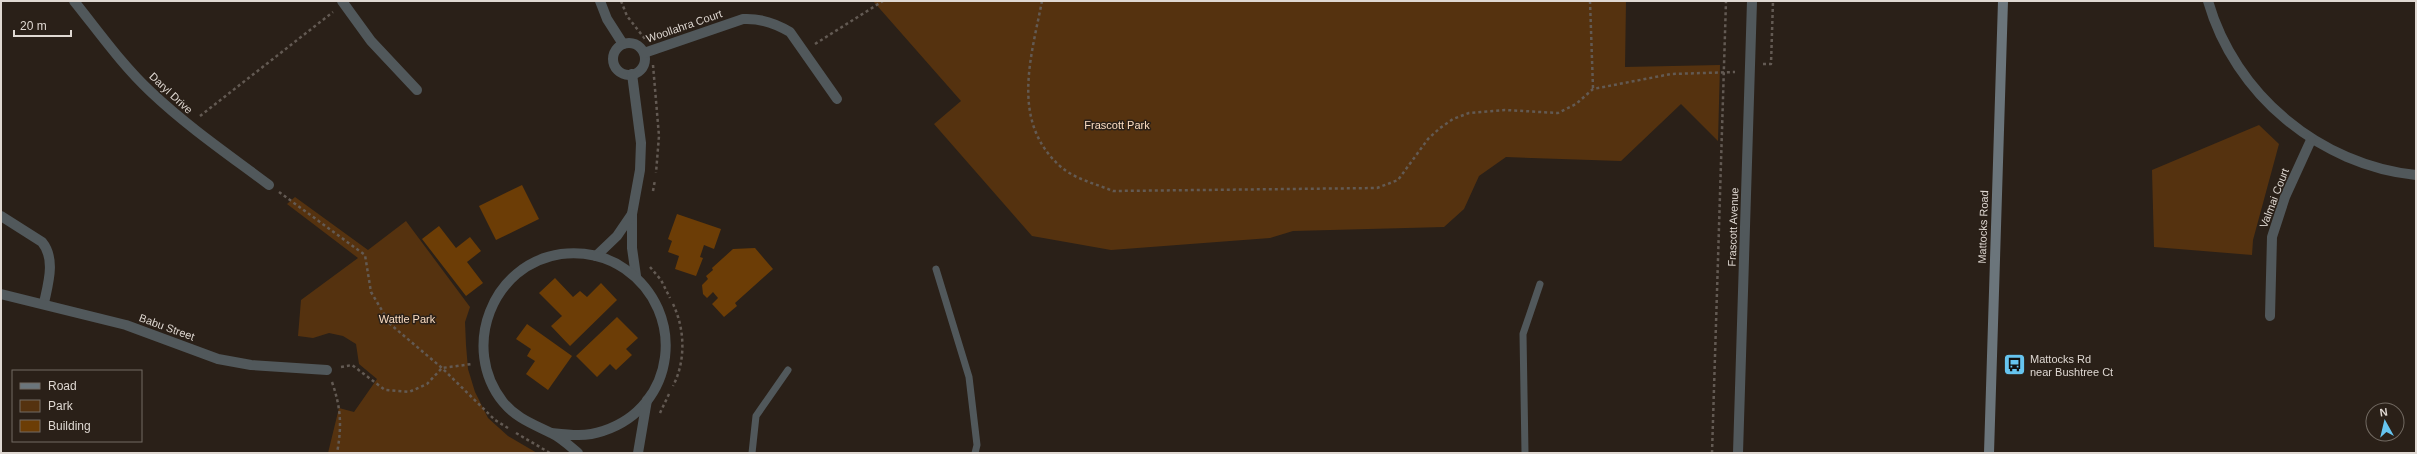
<svg xmlns="http://www.w3.org/2000/svg" width="2417" height="454" viewBox="0 0 2417 454" font-family="Arial,sans-serif">
	<rect width="100%" height="100%" fill="#2a2018"/>
	<g fill="#55320f">
		<path d="M873,1H1626L1625,67L1720,65L1718,141L1681,104L1621,161L1506,157L1479,176L1464,209L1444,227L1293,231L1270,238L1111,250L1032,236L934,124L961,101Z"/>
		<path d="M2259,125L2279,144L2253,240L2252,255L2154,247L2152,170Z"/>
		<path d="M295,197L368,250L406,221L470,307L465,322L466,345L468,369L475,392L488,418L508,436L537,453H328L339,408L354,412L377,379L359,364L356,344L343,336L329,333L313,338L298,336L301,300L358,258L287,204Z"/>
	</g>
	<g fill="#6c3d06">
		<path d="M522,185L539,219L496,240L479,206Z"/>
		<path d="M677,214L721,229L714,249L704,245L700,257L703,258L696,276L675,269L679,256L668,252L672,241L668,239Z"/>
		<path d="M439,226L456,248L470,237L481,251L467,262L483,283L466,296L422,239Z"/>
		<path d="M755,248L773,269L735,303L737,306L724,317L712,304L718,298L713,292L707,298L703,294L702,285L708,279L706,276L713,270L712,268L733,249Z"/>
		<path d="M555,278L573,297L580,291L587,297L601,283L617,300L570,346L551,326L562,316L539,293Z"/>
		<path d="M617,317L638,338L626,349L632,355L616,370L610,364L597,377L576,356Z"/>
		<path d="M527,324L572,356L548,390L526,374L535,361L527,356L531,349L516,339Z"/>
	</g>
	<g fill="none" stroke-linecap="round" stroke-linejoin="round">
		<g stroke="#635a53" stroke-width="2.5" stroke-dasharray="3 3" stroke-linecap="butt">
			<path d="M621,1L627,16L645,39"/>
			<path d="M1042,1C1031,58 1010,122 1061,167C1075,179 1096,184 1113,191L1377,188L1398,180L1428,139L1440,128L1453,119L1469,113L1505,110L1558,113L1576,104L1593,89L1671,74L1735,72"/>
			<path d="M1590,1L1593,88"/>
			<path d="M815,44L883,1"/>
			<path d="M1763,64H1771L1773,1"/>
			<path d="M653,65L659,136L656,173"/>
			<path d="M200,116L333,12"/>
			<path d="M653,191L655,180"/>
			<path d="M279,192L365,255L371,292L390,324L442,368L495,420L508,428"/>
			<path d="M650,267L661,280L670,298"/>
			<path d="M673,304C685,329 686,361 673,386"/>
			<path d="M341,367L352,365L385,390L409,392L427,384L442,368L472,364"/>
			<path d="M332,382C341,408 342,426 337,453"/>
			<path d="M660,413L669,394"/>
			<path d="M516,433L550,453"/>
			<path d="M1712,453L1726,1"/>
		</g>
		<g stroke="#51585b" stroke-width="7">
			<path d="M936,269L969,377L977,445L975,453"/>
			<path d="M752,453L756,416L788,370"/>
			<path d="M1525,453L1523,334L1540,284"/>
		</g>
		<g stroke="#51585b" stroke-width="10">
			<path d="M74,1C99,32 122,65 151,92C188,127 229,155 269,185"/>
			<path d="M342,1L371,41L417,90"/>
			<path d="M600,1L607,19L623,44"/>
			<path d="M2208,1C2235,95 2320,165 2416,175"/>
			<circle cx="629" cy="59" r="16"/>
			<path d="M644,53L743,19C761,18 775,23 790,32L837,99"/>
			<path d="M632,74L641,143L640,170L632,214V248L636,276"/>
			<path d="M1,216L42,242C56,259 48,284 44,303"/>
			<path d="M596,256L617,236L632,214"/>
			<path d="M1,294L126,325L218,359L251,365L327,370"/>
			<path d="M2270,316L2272,237L2285,197L2311,140"/>
			<path d="M552,433C570,435 586,437 603,431C677,407 687,312 625,269C607,256 583,251 561,254C492,264 460,348 503,402C516,418 533,424 551,433C560,437 570,446 578,453"/>
			<path d="M638,453L647,400"/>
			<path d="M1738,453L1752,1"/>
		</g>
		<path stroke="#6b757b" stroke-width="10" d="M1989,453L2003,1"/>
	</g>
	<defs>
		<symbol id="bus-square" viewBox="-11 -11 22 22"><rect x="-9" y="-9" width="18" height="18" rx="4" fill="#66c4ef" stroke="#2a2018"/><path d="M-5-6H5V4H4V6H2V4H-2V6H-4V4H-5ZM-3.5-4V0h7V-4ZM-3.5 1.2v1.5H-2V1.2ZM2 1.2v1.5H3.5V1.2Z" fill="#111"/></symbol>
	</defs>
	<g fill-rule="evenodd">
		<use href="#bus-square" x="2002" y="352" width="25" height="25"/>
	</g>
	<g text-anchor="middle" dominant-baseline="central" stroke-width="3" stroke-linejoin="round" paint-order="stroke">
		<g font-size="11" fill="#dfd8d2" stroke="#2a2018">
			<text transform="translate(684 26) rotate(-19)">Woollahra Court</text>
			<text transform="translate(171 93) rotate(43)">Daryl Drive</text>
			<text transform="translate(2274 198) rotate(-69)">Valmai Court</text>
			<text transform="translate(1733 227) rotate(-88)">Frascott Avenue</text>
			<text transform="translate(1983 227) rotate(-88)">Mattocks Road</text>
			<text transform="translate(167 327) rotate(20)">Babu Street</text>
		</g>
		<g font-size="11" fill="#f9dbc1" stroke="#2a2018">
			<text x="1117" y="125">Frascott Park</text>
			<text x="407" y="319">Wattle Park</text>
		</g>
		<g font-size="11" fill="#dfd8d2" stroke="#2a2018" text-anchor="start">
			<text x="2030" y="359">Mattocks Rd<tspan x="2030" dy="13">near Bushtree Ct</tspan></text>
		</g>
	</g>
	<rect width="2417" height="454" fill="none" stroke="#dfd8d2" stroke-width="4"/>
	<rect x="12" y="370" width="130" height="72" fill="#2a2018" stroke="#726a62"/>
	<rect x="20" y="383" width="20" height="6" fill="#6b757b" stroke="#726a62"/>
	<text x="48" y="390" font-size="12" fill="#dfd8d2">Road</text>
	<rect x="20" y="400" width="20" height="12" fill="#55320f" stroke="#726a62"/>
	<text x="48" y="410" font-size="12" fill="#dfd8d2">Park</text>
	<rect x="20" y="420" width="20" height="12" fill="#6c3d06" stroke="#726a62"/>
	<text x="48" y="430" font-size="12" fill="#dfd8d2">Building</text>
	<g transform="translate(2385 422) rotate(352)"><circle r="19" fill="#2a2018" stroke="#726a62"/>
	<path d="M0-3L7 15L0 10L-7 15Z" fill="#66c4ef"/>
	<text y="-6" font-size="11" font-weight="bold" text-anchor="middle" fill="#dfd8d2">N</text>
	</g>
	<path d="M14 30v6h57v-6" fill="none" stroke="#dfd8d2" stroke-width="2"/>
	<text x="20" y="30" font-size="12" fill="#dfd8d2" stroke="#2a2018" stroke-width="3" paint-order="stroke">20 m</text>
</svg>
